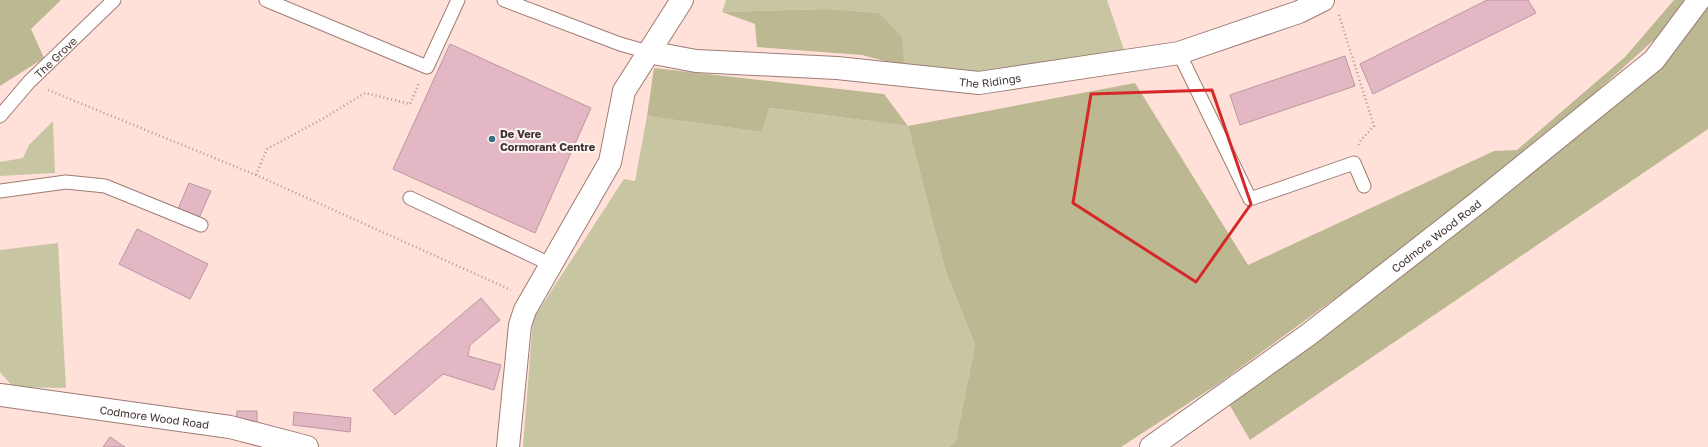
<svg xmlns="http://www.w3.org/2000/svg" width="1708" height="447" viewBox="0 0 1708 447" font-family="'Golos Text',sans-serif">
	<rect width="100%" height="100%" fill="#ffe1da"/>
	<g fill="#c8c5a3">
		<path d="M726,0H1107L1125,53L984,75L904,66L879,13L828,9L722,12Z"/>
		<path d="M768,108L908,126L945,269L975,345L956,440L949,447H523L533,319L624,179L635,181L647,116L762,132Z"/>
		<path d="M53,121L55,173L0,176V162L23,158L29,145Z"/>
		<path d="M58,243L66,388L13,387L0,372V250Z"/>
	</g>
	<g fill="#bcb891">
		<path d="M0,0H61L31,29L44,58L0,86Z"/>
		<path d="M1674,0H1687L1656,38L1503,176L1218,384L1121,447H949L956,440L975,345L945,269L908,126L769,108L762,132L647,116L654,68L884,94L908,126L1135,83L1248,265L1494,151L1517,150L1625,57Z"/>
		<path d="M1708,0V129L1250,440L1229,404Z"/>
		<path d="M828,9L879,13L902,37L904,66L862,55L757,47L755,24L722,12Z"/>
	</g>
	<g fill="#e3b7c4" stroke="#ba97a1">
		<path d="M1487,0H1528L1536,13L1373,94L1360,64Z"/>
		<path d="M450,44L591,108L535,233L393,169Z"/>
		<path d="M1345,56L1355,86L1240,125L1230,95Z"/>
		<path d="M189,183L211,191L199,218L178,209Z"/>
		<path d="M137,229L208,264L190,299L119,264Z"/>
		<path d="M481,298L500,320L470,345L468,356L501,365L494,390L443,374L395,415L373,390Z"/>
		<path d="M237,411H257V425L236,424Z"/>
		<path d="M294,412L351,418L350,432L293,425Z"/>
		<path d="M110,437L125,447H103Z"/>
	</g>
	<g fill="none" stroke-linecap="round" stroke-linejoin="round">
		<defs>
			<g id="lane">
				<path d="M266,0L427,67L458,0"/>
				<path d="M504,0L620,44L648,52"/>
				<path d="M1179,53L1250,199L1354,163L1364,186"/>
				<path id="s1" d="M0,116L29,82L114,0"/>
				<path d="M0,191L66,182L105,186L201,225"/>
				<path d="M410,198L550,264"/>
			</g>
			<g id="street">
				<path id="s2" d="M648,52L696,61L837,68L979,83L1179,53L1299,12L1323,0"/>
				<path id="s3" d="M0,395L230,427L307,447"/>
				<path d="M508,447L520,325L525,310L610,162L624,91L682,0"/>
				<path id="s4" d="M1151,447L1308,335L1481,200L1654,60L1699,0"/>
			</g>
		</defs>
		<use href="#lane" stroke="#9d7c74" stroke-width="15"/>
		<use href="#street" stroke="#9d7c74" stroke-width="24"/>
		<g stroke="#af9892" stroke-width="2.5" stroke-dasharray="1 3" stroke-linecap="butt">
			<path d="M1339,15L1374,126L1361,140L1359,145"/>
			<path d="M48,90L256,175L511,290"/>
			<path d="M256,175L267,149L324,118L365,93L410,104L419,83"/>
		</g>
		<use href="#lane" stroke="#fff" stroke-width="13"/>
		<use href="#street" stroke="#fff" stroke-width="22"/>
	</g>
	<path fill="none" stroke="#d62828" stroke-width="3" stroke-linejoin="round" d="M1212,90L1251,204L1196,282L1073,203L1091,94Z"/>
	<circle fill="#327386" stroke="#fcf4f2" stroke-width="1.5" cx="492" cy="139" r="4"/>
	<g text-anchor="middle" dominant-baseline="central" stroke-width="4" stroke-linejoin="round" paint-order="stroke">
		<g font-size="11" fill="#3f312e" stroke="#fcf4f2">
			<text stroke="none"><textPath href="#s1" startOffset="81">The Grove</textPath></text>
			<text stroke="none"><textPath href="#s2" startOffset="344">The Ridings</textPath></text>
			<text stroke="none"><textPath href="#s4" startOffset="355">Codmore Wood Road</textPath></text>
			<text stroke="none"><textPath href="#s3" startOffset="156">Codmore Wood Road</textPath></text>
		</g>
		<g font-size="11" font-weight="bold" fill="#3f312e" stroke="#fcf4f2" text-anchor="start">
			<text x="500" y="133">De Vere<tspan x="500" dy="13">Cormorant Centre</tspan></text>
		</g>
	</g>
</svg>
